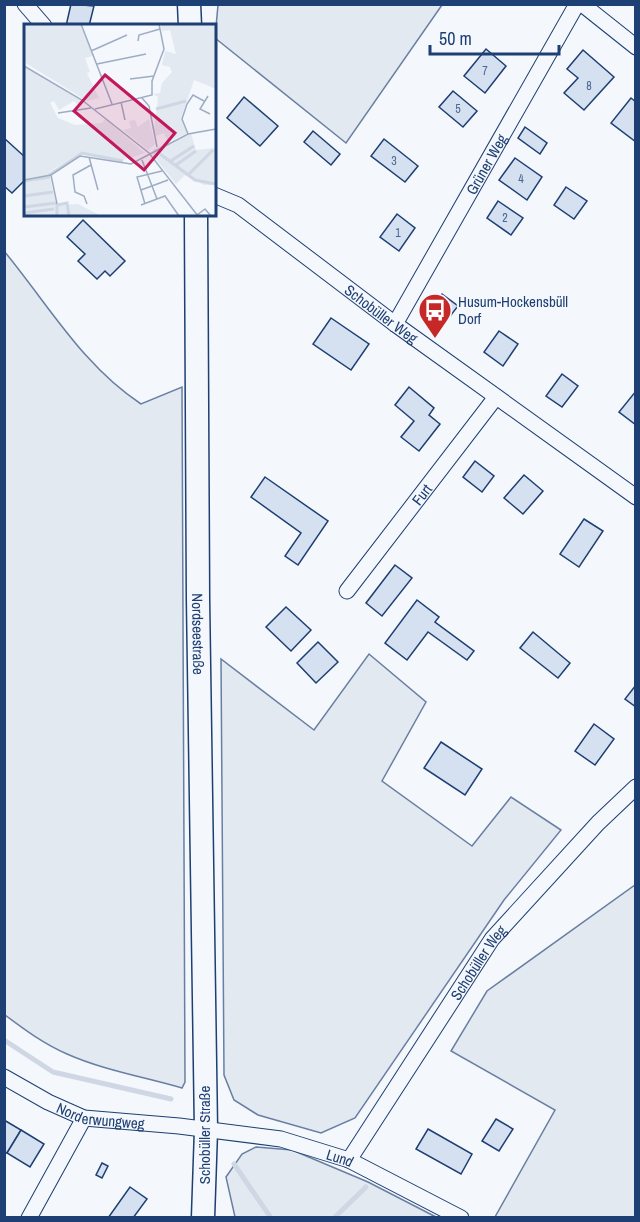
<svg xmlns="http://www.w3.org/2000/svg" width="640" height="1222" viewBox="0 0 640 1222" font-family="'Archivo Narrow',sans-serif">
	<rect width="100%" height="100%" fill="#f4f7fb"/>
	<g fill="#e3e9f0" stroke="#687fa3" stroke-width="1.5">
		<path d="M218,5V4L442,5L346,143L215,38Z"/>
		<path d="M4,251C48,304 82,365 141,404L182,387L185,1082L182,1088C144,1077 103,1070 67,1054C44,1044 25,1030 5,1015Z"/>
		<path d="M369,654L426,702L382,781L472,846L511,797L561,830L504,900L355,1118L321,1133L258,1115L234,1100L224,1075L221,659L314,730Z"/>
		<path d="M635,885V1217H495L555,1110L451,1051L487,991Z"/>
		<path d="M256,1147L292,1150L368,1182L436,1217H235L226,1177L242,1154Z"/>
	</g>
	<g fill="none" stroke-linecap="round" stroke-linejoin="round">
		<g stroke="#cfd7e4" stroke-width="5">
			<path d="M4,1040L53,1072L171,1099"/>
			<path d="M234,1164L271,1218"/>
			<path d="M334,1218L366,1187"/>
		</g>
	</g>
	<g fill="#d5e0f0" stroke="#1d3f73" stroke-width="1.5">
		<path d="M71,4L94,6L89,26H66Z"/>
		<path d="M486,49L506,66L485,93L464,76Z"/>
		<path d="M583,50L614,77L584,110L564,93L578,78L567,69Z"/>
		<path d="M453,91L477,111L463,127L439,107Z"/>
		<path d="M244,97L278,126L260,146L227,118Z"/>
		<path d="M631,98L636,102V142L611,123Z"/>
		<path d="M525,127L547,143L540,154L518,138Z"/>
		<path d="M313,131L340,154L331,165L304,142Z"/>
		<path d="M4,138L26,158V179L12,193L4,186Z"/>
		<path d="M384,139L418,166L405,182L371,156Z"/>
		<path d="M515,158L542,177L527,200L499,180Z"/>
		<path d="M566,187L587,201L574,219L554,205Z"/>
		<path d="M498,201L523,218L511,235L487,218Z"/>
		<path d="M397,214L415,228L399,251L380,237Z"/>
		<path d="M83,220L125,261L110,276L105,271L97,279L78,261L85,254L67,237Z"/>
		<path d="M442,294L458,306L444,324L429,312Z"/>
		<path d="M331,318L369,344L351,370L313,344Z"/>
		<path d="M499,331L518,344L503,366L484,352Z"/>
		<path d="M562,374L578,386L562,407L546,396Z"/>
		<path d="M409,387L434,408L429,415L440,424L419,451L401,437L414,421L395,405Z"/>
		<path d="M636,391V425L619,412Z"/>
		<path d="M475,461L494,476L482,492L463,477Z"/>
		<path d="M524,475L543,491L523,514L504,498Z"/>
		<path d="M265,477L328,521L298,565L285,556L301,533L251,497Z"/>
		<path d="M584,519L603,531L579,567L560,554Z"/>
		<path d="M395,565L412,578L382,616L366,603Z"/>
		<path d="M417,600L439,617L435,622L474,651L467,660L428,632L407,660L385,643Z"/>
		<path d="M286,607L311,630L291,651L266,627Z"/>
		<path d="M533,632L570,663L558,678L520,648Z"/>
		<path d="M318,642L338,662L316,683L297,663Z"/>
		<path d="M636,685V707L625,699Z"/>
		<path d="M594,724L614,739L595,765L575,751Z"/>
		<path d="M441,742L482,769L465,795L424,768Z"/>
		<path d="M496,1119L513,1129L499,1151L482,1141Z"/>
		<path d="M4,1120L21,1130L7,1153L4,1151Z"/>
		<path d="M428,1129L472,1154L461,1174L416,1149Z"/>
		<path d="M21,1130L44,1144L30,1167L7,1153Z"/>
		<path d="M102,1163L108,1166L102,1178L96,1175Z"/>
		<path d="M130,1187L147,1199L133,1218H108Z"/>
	</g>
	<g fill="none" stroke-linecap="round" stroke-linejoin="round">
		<defs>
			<g id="minor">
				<path d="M25,4L44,26"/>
				<path d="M582,4L636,47"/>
				<path id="s1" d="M214,195L238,205L395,324L636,497"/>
				<path id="s2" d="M395,324L577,4"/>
				<path id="s3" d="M347,591L496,397"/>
				<path id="s4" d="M4,1077L48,1102L84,1118L179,1126L281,1139L349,1160L461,1218"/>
				<path id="s5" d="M349,1160L492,939L598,823L636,787"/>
				<path d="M29,1218L84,1118"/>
			</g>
			<g id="secondary">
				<path d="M189,4L190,26"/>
				<path id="s6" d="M196,214L198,599L206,1130L203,1218"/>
			</g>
		</defs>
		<use href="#minor" stroke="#1d3f73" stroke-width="17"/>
		<use href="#secondary" stroke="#1d3f73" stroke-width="25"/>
		<use href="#minor" stroke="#f4f7fb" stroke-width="15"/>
		<use href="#secondary" stroke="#f4f7fb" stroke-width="22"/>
	</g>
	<defs>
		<symbol id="bus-pin" viewBox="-11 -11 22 30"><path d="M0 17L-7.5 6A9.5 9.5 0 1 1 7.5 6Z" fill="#c62828" stroke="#f4f7fb"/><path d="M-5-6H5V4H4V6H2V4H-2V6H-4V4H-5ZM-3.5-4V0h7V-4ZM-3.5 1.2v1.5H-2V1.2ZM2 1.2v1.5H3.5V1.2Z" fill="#fff"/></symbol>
	</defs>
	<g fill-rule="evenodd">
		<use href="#bus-pin" x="416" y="291" width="38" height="52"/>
	</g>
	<g text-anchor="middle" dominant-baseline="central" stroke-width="4.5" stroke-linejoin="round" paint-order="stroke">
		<g font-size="12" fill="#4b6792">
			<text x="485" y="71">7</text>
			<text x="589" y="86">8</text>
			<text x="458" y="109">5</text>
			<text x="394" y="161">3</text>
			<text x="521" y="179">4</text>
			<text x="505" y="218">2</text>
			<text x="398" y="233">1</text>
		</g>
		<g font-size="15" fill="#1d3f73" stroke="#f4f7fb">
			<text stroke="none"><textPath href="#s2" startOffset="184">Grüner Weg</textPath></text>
			<text stroke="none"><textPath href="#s1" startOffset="206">Schobüller Weg</textPath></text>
			<text stroke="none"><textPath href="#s3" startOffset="122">Furt</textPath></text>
			<text stroke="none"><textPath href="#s6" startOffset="420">Nordseestraße</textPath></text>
			<text stroke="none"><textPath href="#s5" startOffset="236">Schobüller Weg</textPath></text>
			<text stroke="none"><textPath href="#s4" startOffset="106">Norderwungweg</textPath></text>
			<text transform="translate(204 1135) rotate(-90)">Schobüller Straße</text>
			<text stroke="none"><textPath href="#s4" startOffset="350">Lund</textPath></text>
		</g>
		<g font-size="15" fill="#1d3f73" stroke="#f4f7fb" text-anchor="start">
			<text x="458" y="301">Husum-Hockensbüll<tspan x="458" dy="17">Dorf</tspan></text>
		</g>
	</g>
	<g transform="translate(24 24)">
		<rect width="192" height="192" fill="#f4f7fb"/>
		<path d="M0,0H56L69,32L61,34L66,48L63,49L75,74L63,77L0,38ZM137,0H192V65L170,56L157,94L163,109L144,118L140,109L132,112L130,107L134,73L129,70L136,69L138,59L148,48L146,43L138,41L141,27L152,30L146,6L138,7ZM0,43L59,77L54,81L50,77L35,86L30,77L26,79L34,94L51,101L78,99L81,95L121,129L99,136L57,128L25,148L32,181L54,180L77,192H0ZM125,95L131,120L124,126L99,106L107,104L105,97L111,96L114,103ZM167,109L172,126L192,124V161H180L161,151L152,160L128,130L130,125Z" fill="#e3e9f0"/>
		<path fill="none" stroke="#cfd7e4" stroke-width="3" d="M132,85L162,77M136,130L171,156L192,160M145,138L170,122M152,141L172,127M165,150L189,126M25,151L58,129L99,137M0,157L26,153M0,172L29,168M0,183L32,179M0,189L30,185M33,192V181L43,179L45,192"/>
		<path fill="none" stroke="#9eadc5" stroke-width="1.5" d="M57,0L88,80M114,17L115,11L136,5M67,27L103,11M73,40L122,30M0,42L58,76L125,129L174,192M106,55L130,52M184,72L176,85L186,90M118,74L125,82L133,123M97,78L101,96M71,85L128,71V57L140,25L135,0M34,89L67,84M164,110L158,95L163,80L169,71L180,77M65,133L74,166M118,136L133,175M27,151L33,180M0,156L27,151L56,132L107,140L164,110L192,105M117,166L144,156M63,180L60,172L51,168L49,151L67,141M121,180L113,153L138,147M117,181L141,172L155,192M173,191L181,185L187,192"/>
		<path fill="#c2185b" fill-opacity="0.15" stroke="#c2185b" stroke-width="3" d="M81,51L151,109L120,146L50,87Z"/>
		<rect width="192" height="192" fill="none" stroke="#1d3f73" stroke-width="3"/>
	</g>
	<rect width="640" height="1222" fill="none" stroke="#1d3f73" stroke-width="12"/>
	<path d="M430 45v9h129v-9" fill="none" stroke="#1d3f73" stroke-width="3"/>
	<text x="439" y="45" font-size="18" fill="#1d3f73" stroke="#f4f7fb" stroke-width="4.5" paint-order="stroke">50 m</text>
</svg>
